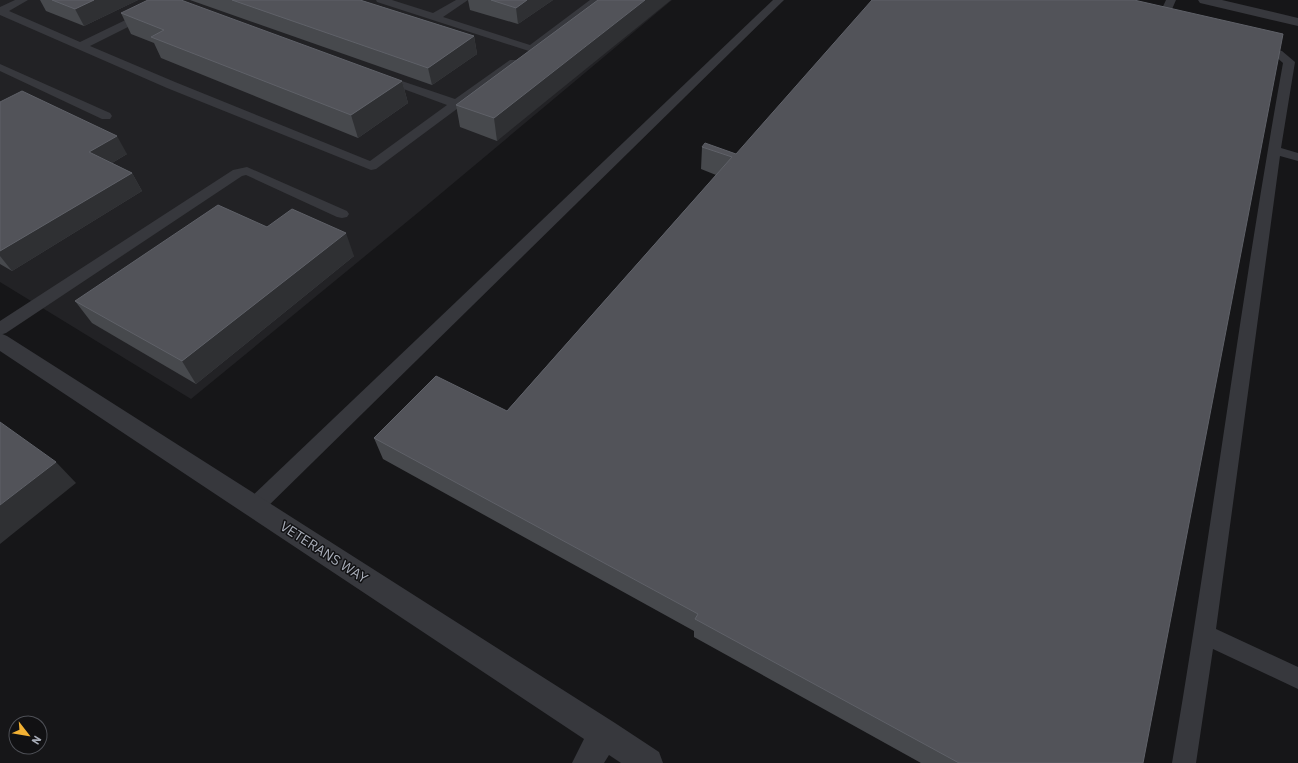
<svg xmlns="http://www.w3.org/2000/svg" width="1298" height="763" viewBox="0 0 1298 763" font-family="'IBM Plex Sans',sans-serif">
	<rect width="100%" height="100%" fill="#161618"/>
	<path fill="#222225" d="M0,0H672L420,211L191,399L0,282Z"/>
	<g fill="none" stroke-linecap="round" stroke-linejoin="round">
		<g fill="#37383d" fill-rule="evenodd">
			<path d="M15,0H28L9,11L80,42L142,12H150L151,14L150,16L90,46L175,82L370,161L447,105L379,80L377,78L379,76H387L455,99L510,60H518L520,62L376,169L371,170L167,88L0,15V7Z"/>
			<path d="M376,0H392L433,13L456,0H468L443,17L530,45L590,0H602L536,51L532,52L377,2Z"/>
			<path d="M773,0H784L261,513L254,515L247,513L244,507L247,501Z"/>
			<path d="M1166,0H1176L1165,25L1160,28L1153,26L1152,24L1156,21Z"/>
			<path d="M1258,45L1282,51L1295,62L1281,148L1298,153V161L1280,156L1216,629L1298,667V689L1213,649L1196,763H1172C1212,530 1241,295 1283,63L1274,55L1254,50L1252,48Z"/>
			<path d="M0,64L110,113L112,116L110,119H102L0,71Z"/>
			<path d="M247,167L347,211L349,214L347,217L342,218L337,217L246,175L242,176L6,333L0,335V321L233,170Z"/>
		</g>
		<path fill="#37383d" fill-rule="evenodd" d="M0,333L7,336L615,723L659,752L663,763H621L609,755L604,763H572L584,739L0,351Z"/>
		<path fill="#37383d" fill-rule="evenodd" d="M1198,0H1222L1298,18V26L1200,3Z"/>
	</g>
	<g fill="#47494d">
		<path d="M40,0H138L84,26L46,11Z"/>
		<path d="M190,0H360L474,36L477,54L432,85Z"/>
		<path d="M468,0H553L518,24L470,10Z"/>
		<path d="M598,0L497,141L460,127L456,105Z"/>
		<path d="M121,13L402,81L408,103L358,138L161,58L154,43L131,34Z"/>
		<path d="M0,102L127,154L112,163L132,173L142,191L12,271L0,264Z"/>
		<path d="M702,147L736,154L1143,763H921L694,637V631L383,459L374,438L507,411L716,175L701,169Z"/>
		<path d="M267,227L354,256L196,384L92,323L75,301Z"/>
	</g>
	<g fill="#2f3033">
		<path d="M94,0H138L84,26L75,9Z"/>
		<path d="M527,0H553L518,24L516,8Z"/>
		<path d="M645,0H671L497,141L494,118Z"/>
		<path d="M474,36L477,54L432,85L428,68Z"/>
		<path d="M402,81L408,103L358,138L351,115Z"/>
		<path d="M117,136L127,154L100,170L89,152Z"/>
		<path d="M132,173L142,191L12,271L0,256V251Z"/>
		<path d="M346,233L354,256L196,384L182,361Z"/>
		<path d="M56,462L76,483L0,544V505Z"/>
	</g>
	<g fill="#525359" stroke="#5f6168">
		<path d="M52,0H94L75,9Z"/>
		<path d="M148,0H181L402,81L351,115L151,37L164,30L121,13Z"/>
		<path d="M232,0H360L474,36L428,68Z"/>
		<path d="M491,0H527L516,8Z"/>
		<path d="M598,0H645L494,118L456,105Z"/>
		<path d="M872,0H1134L1283,34L1143,763H959L695,619L698,614L374,438L436,376L507,411L732,157L702,147L705,143L736,154Z"/>
		<path d="M22,91L117,136L89,152L132,173L0,251V102Z"/>
		<path d="M218,205L267,227L292,209L346,233L182,361L75,301Z"/>
		<path d="M0,422L56,462L0,505Z"/>
	</g>
	<g text-anchor="middle" dominant-baseline="central" stroke-width="3" stroke-linejoin="round" paint-order="stroke">
		<g font-size="14" fill="#a8adb8" stroke="#111113">
			<text transform="translate(324 552) rotate(33)">VETERANS WAY</text>
		</g>
	</g>
	<g transform="translate(28 735) rotate(121)"><circle r="19" fill="#111113" stroke="#4d4f55"/>
	<path d="M0-3L7 15L0 10L-7 15Z" fill="#f2b134"/>
	<text y="-6" font-size="11" font-weight="bold" text-anchor="middle" fill="#a8adb8">N</text>
	</g>
</svg>
